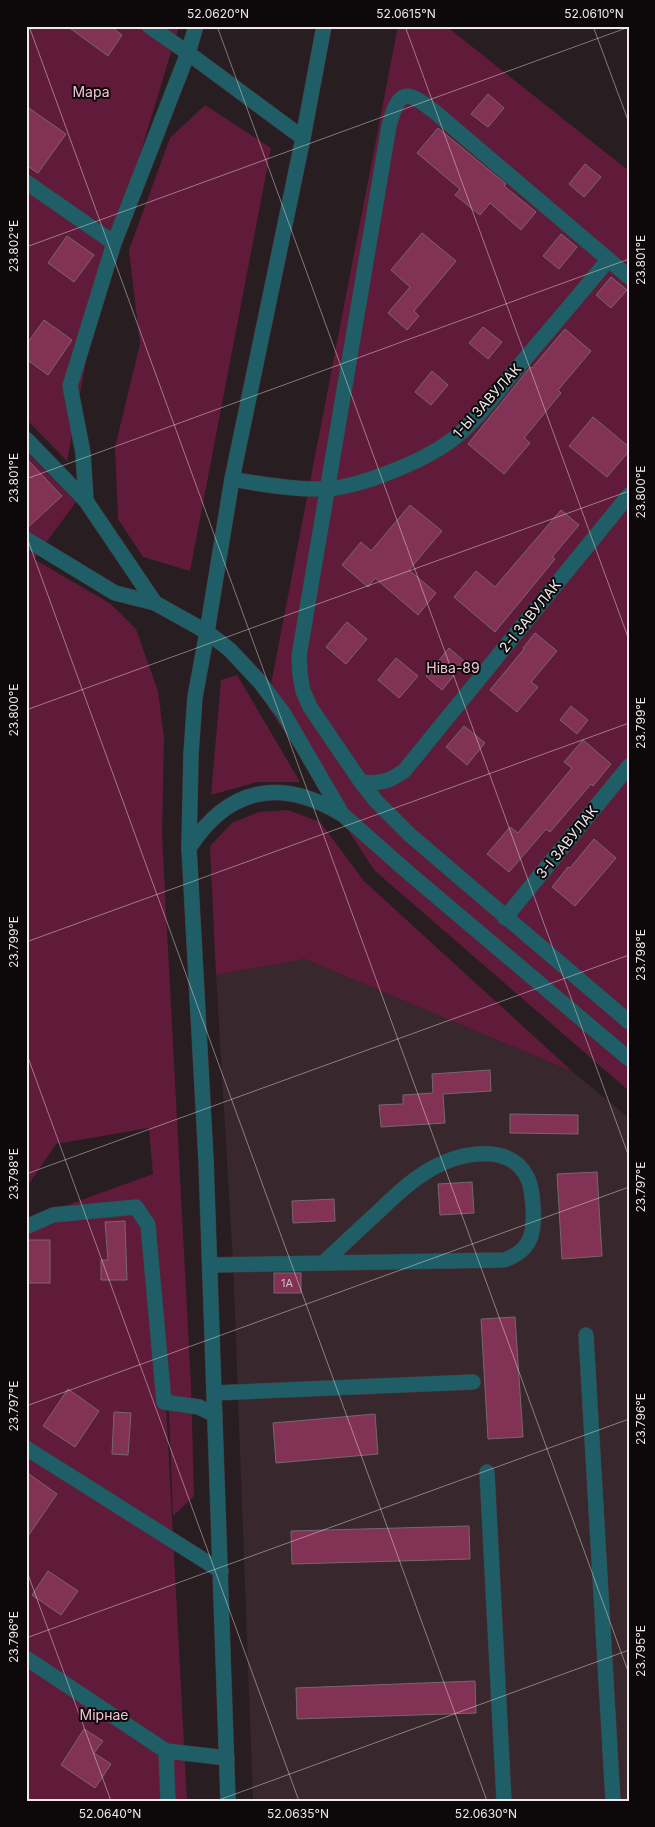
<svg xmlns="http://www.w3.org/2000/svg" width="655" height="1827" viewBox="0 0 655 1827" font-family="Inter,sans-serif">
  <rect width="100%" height="100%" fill="#281d21"/>
  <path fill="#38272d" d="M305,959L573,1072L629,1118V1801H253L233,1263L216,975Z"/>
  <g fill="#601b3b">
    <path d="M26,26H179L101,283L67,461L26,419Z"/>
    <path d="M398,26H446L629,171V1091L374,870L267,705Z"/>
    <path d="M205,105L271,148L190,571L143,557L118,519L115,447L140,344L129,250L170,138Z"/>
    <path d="M26,451L76,502L34,559L111,604L136,629L158,691L164,738L162,835L191,1385L194,1496L173,1516L168,1384L157,1233L187,1801H26V1220L153,1174L149,1128L56,1144L26,1188Z"/>
    <path d="M237,675L300,782H257L211,795L221,680Z"/>
    <path d="M288,810L320,822L364,881L573,1072L305,959L216,975L210,846L232,823L259,812Z"/>
  </g>
  <g fill="#823255" stroke="#75686c">
    <path d="M67,26H110L122,35L108,56Z"/>
    <path d="M488,94L504,108L488,127L471,114Z"/>
    <path d="M26,106L66,134L38,173L26,165Z"/>
    <path d="M438,128L506,184L504,186L536,212L521,230L490,203L480,215L455,195L460,189L417,153Z"/>
    <path d="M585,164L601,177L584,197L569,184Z"/>
    <path d="M422,233L456,261L414,311L419,316L407,330L388,313L410,287L391,270Z"/>
    <path d="M561,234L577,247L559,269L543,256Z"/>
    <path d="M67,236L94,255L74,282L48,263Z"/>
    <path d="M611,277L627,290L611,308L596,295Z"/>
    <path d="M44,320L72,340L48,375L26,359V345Z"/>
    <path d="M483,327L502,342L488,359L469,343Z"/>
    <path d="M565,329L591,351L558,390L561,393L524,438L530,443L504,474L468,444L530,367L532,368Z"/>
    <path d="M432,371L448,385L431,405L415,392Z"/>
    <path d="M593,417L629,447V451L607,477L569,446Z"/>
    <path d="M26,458L62,496L26,529Z"/>
    <path d="M410,505L442,531L409,570L436,593L418,615L375,578L368,587L342,565L361,542L371,551Z"/>
    <path d="M561,510L579,525L552,557L555,559L495,632L454,597L476,571L495,587Z"/>
    <path d="M347,622L367,639L346,664L326,647Z"/>
    <path d="M535,633L557,651L531,682L538,687L517,712L490,690L524,649L523,648Z"/>
    <path d="M449,648L465,662L442,690L426,676Z"/>
    <path d="M396,658L418,676L399,698L378,680Z"/>
    <path d="M571,706L588,720L577,734L560,720Z"/>
    <path d="M464,726L485,743L467,765L446,747Z"/>
    <path d="M583,740L611,764L593,786L591,784L550,832L546,829L509,872L487,854L510,827L518,833L572,768L564,762Z"/>
    <path d="M594,839L616,858L575,906L552,887L568,867L570,868Z"/>
    <path d="M490,1070L491,1091L443,1094L445,1123L381,1127L379,1105L403,1104V1095L433,1093L432,1074Z"/>
    <path d="M510,1114L578,1115V1134L510,1133Z"/>
    <path d="M597,1172L602,1256L562,1259L557,1174Z"/>
    <path d="M472,1182L474,1213L440,1215L438,1184Z"/>
    <path d="M334,1199L335,1221L293,1223L292,1201Z"/>
    <path d="M125,1221L127,1280H101V1260H108L105,1222Z"/>
    <rect x="26" y="1240" width="24" height="43"/>
    <rect x="274" y="1273" width="27" height="20"/>
    <path d="M515,1317L523,1437L488,1439L481,1319Z"/>
    <path d="M68,1389L99,1411L75,1447L43,1426Z"/>
    <path d="M114,1412L131,1413L128,1455L112,1454Z"/>
    <path d="M375,1414L378,1454L276,1463L273,1423Z"/>
    <path d="M26,1472L57,1494L26,1539Z"/>
    <path d="M469,1526L470,1559L292,1564L291,1531Z"/>
    <path d="M48,1571L78,1591L61,1615L32,1595Z"/>
    <path d="M475,1681L476,1713L297,1719L296,1688Z"/>
    <path d="M84,1729L103,1741L94,1753L111,1764L95,1788L61,1765Z"/>
  </g>
  <g fill="none" stroke-linecap="round" stroke-linejoin="round">
    <defs>
      <g id="minor">
        <path d="M149,26L188,53L303,138"/>
        <path d="M26,182L114,243"/>
        <path d="M629,277L435,112C406,89 399,89 389,126L299,656L300,674L303,691L310,707L361,782L376,801L410,835L629,1022"/>
        <path d="M26,439L86,501L155,603L207,632L230,650L260,682L284,714L342,814L410,874L629,1059"/>
        <path d="M232,479C263,485 294,490 326,489C360,487 421,462 449,442C472,426 495,395 513,373C545,335 577,298 608,260"/>
        <path d="M86,501L83,453L70,386L114,243L188,53L196,26"/>
        <path d="M26,539L115,593L155,603"/>
        <path d="M361,782C380,784 388,782 404,771L629,495"/>
        <path d="M189,848C228,788 279,777 340,813"/>
        <path d="M505,918L629,766"/>
        <path d="M26,1227L53,1215L136,1207L148,1225L164,1402L199,1407L215,1415"/>
        <path d="M210,1265L504,1260C531,1251 535,1233 533,1206C532,1196 532,1186 527,1177C512,1146 469,1151 443,1163C417,1174 397,1194 377,1213C359,1229 342,1246 324,1262"/>
        <path d="M586,1335L613,1801"/>
        <path d="M214,1393L473,1382"/>
        <path d="M26,1448L221,1571"/>
        <path d="M487,1472L504,1801"/>
        <path d="M26,1658L166,1751L227,1758"/>
        <path d="M166,1751L168,1801"/>
        <path d="M228,1801L206,1160L189,848L191,754L195,697L207,632L232,479L303,138L324,26"/>
      </g>
    </defs>
    <use href="#minor" stroke="#44393d" stroke-width="16"/>
    <use href="#minor" stroke="#1f5e66" stroke-width="15"/>
  </g>
  <path fill="none" stroke="#f0e8eb" stroke-width="1" stroke-opacity="0.45" d="M29,26L629,1674M217,26L629,1157M405,26L629,640M593,26L629,123M26,247L629,27M26,479L629,259M26,535L487,1801M26,710L629,491M26,942L629,723M26,1052L299,1801M26,1174L629,955M26,1406L629,1187M26,1569L111,1801M26,1638L629,1419M216,1801L629,1650"/>
  <g text-anchor="middle" stroke-width="4" stroke-linejoin="round" paint-order="stroke">
    <g font-size="11" fill="#d4bac6">
      <text x="287" y="1287">1А</text>
    </g>
    <g font-size="14" fill="#f3c3d4" stroke="#0d090a">
      <text x="91" y="97">Мара</text>
      <text x="453" y="673">Ніва-89</text>
      <text x="104" y="1720">Мірнае</text>
    </g>
    <g font-size="14" fill="#f0e8eb" stroke="#0d090a">
      <text transform="translate(487 401) rotate(-48)" y="5">1-Ы ЗАВУЛАК</text>
      <text transform="translate(530 616) rotate(-51)" y="5">2-І ЗАВУЛАК</text>
      <text transform="translate(567 842) rotate(-51)" y="5">3-І ЗАВУЛАК</text>
    </g>
  </g>
  <rect width="655" height="1827" fill="none" stroke="#0d090a" stroke-width="55"/>
  <rect x="28" y="28" width="600" height="1772" fill="none" stroke="#f0e8eb" stroke-width="2"/>
  <g font-size="12" text-anchor="middle" fill="#f0e8eb">
    <text x="218" y="18">52.0620°N</text>
    <text x="406" y="18">52.0615°N</text>
    <text x="594" y="18">52.0610°N</text>
    <text transform="translate(14 246) rotate(-90)" y="4">23.802°E</text>
    <text transform="translate(641 260) rotate(-90)" y="4">23.801°E</text>
    <text transform="translate(14 478) rotate(-90)" y="4">23.801°E</text>
    <text transform="translate(641 492) rotate(-90)" y="4">23.800°E</text>
    <text transform="translate(14 710) rotate(-90)" y="4">23.800°E</text>
    <text transform="translate(641 723) rotate(-90)" y="4">23.799°E</text>
    <text transform="translate(14 942) rotate(-90)" y="4">23.799°E</text>
    <text transform="translate(641 955) rotate(-90)" y="4">23.798°E</text>
    <text transform="translate(14 1174) rotate(-90)" y="4">23.798°E</text>
    <text transform="translate(641 1187) rotate(-90)" y="4">23.797°E</text>
    <text transform="translate(14 1406) rotate(-90)" y="4">23.797°E</text>
    <text transform="translate(641 1419) rotate(-90)" y="4">23.796°E</text>
    <text transform="translate(14 1637) rotate(-90)" y="4">23.796°E</text>
    <text transform="translate(641 1651) rotate(-90)" y="4">23.795°E</text>
    <text x="110" y="1818">52.0640°N</text>
    <text x="298" y="1818">52.0635°N</text>
    <text x="486" y="1818">52.0630°N</text>
  </g>
</svg>
